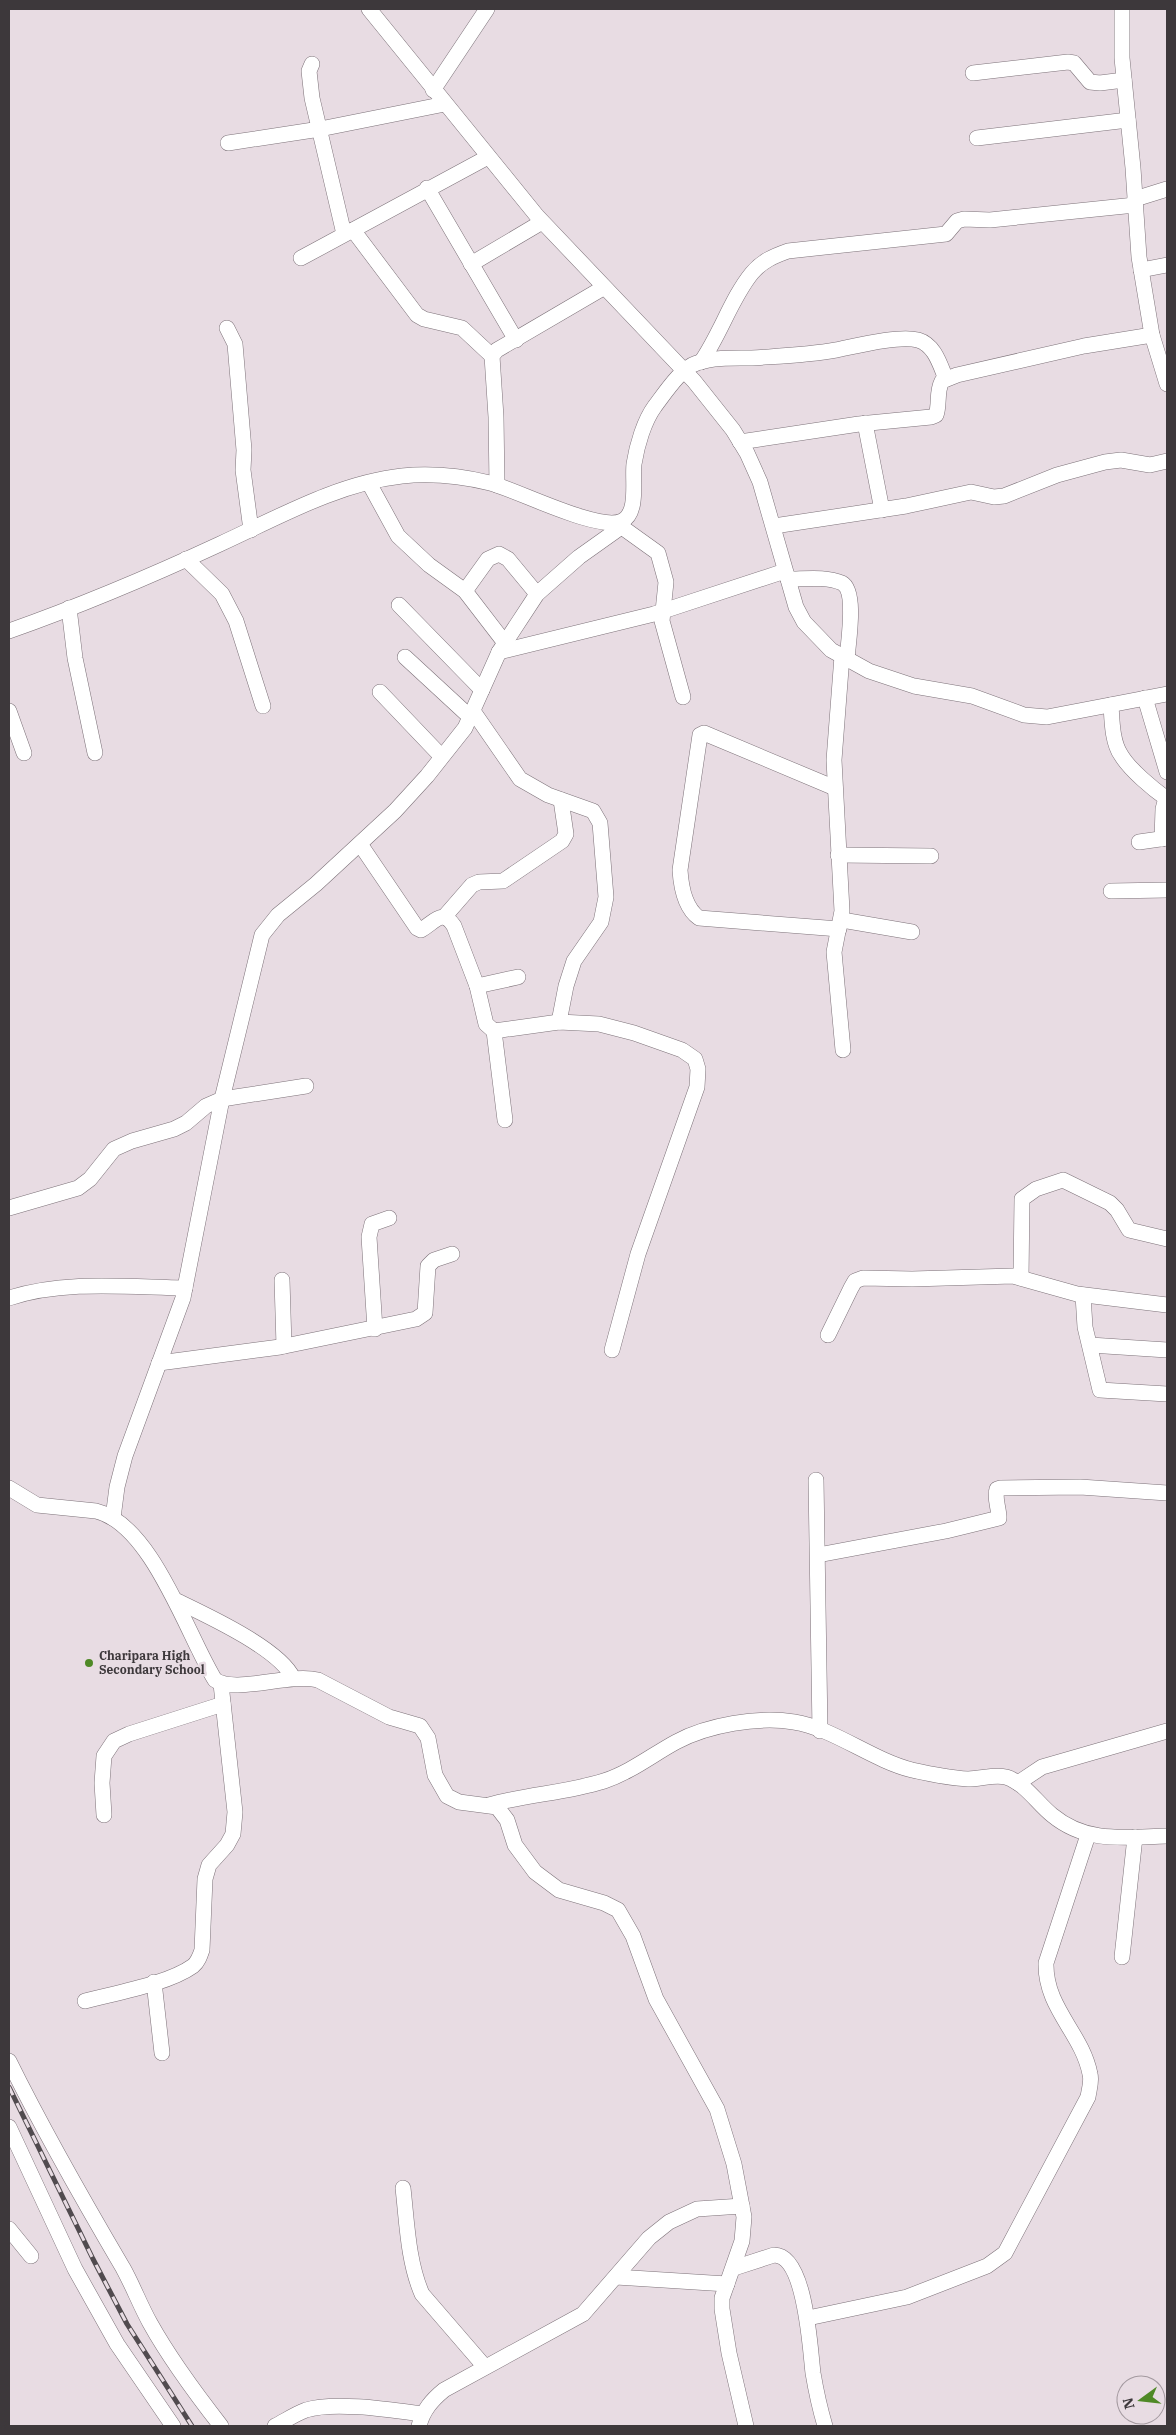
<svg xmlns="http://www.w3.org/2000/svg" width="1176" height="2435" viewBox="0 0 1176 2435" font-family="'IBM Plex Serif',serif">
  <rect width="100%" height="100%" fill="#e8dce3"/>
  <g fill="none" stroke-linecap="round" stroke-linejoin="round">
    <defs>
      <g id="minor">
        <path d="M369,9L537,216L694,381L733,430L747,453L760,482L796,607L804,622L831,650L869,671L914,686L972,696L1024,715L1047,717L1167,694"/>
        <path d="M1122,9V58L1133,168L1139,257L1152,335L1167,384"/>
        <path d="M312,64L309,71L312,98L344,234"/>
        <path d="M973,73L1068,62L1074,63L1090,82L1100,83L1124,80"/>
        <path d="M433,90L487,9"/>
        <path d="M977,138L1128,120"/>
        <path d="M228,143L320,129L445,104"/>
        <path d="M427,188L516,340"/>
        <path d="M1135,199L1167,189"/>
        <path d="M353,230L417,315L424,319L462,328L492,356"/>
        <path d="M301,258L488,157"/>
        <path d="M471,264L542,222"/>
        <path d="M1141,270L1167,265"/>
        <path d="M227,328L235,344L244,450L243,470L251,530"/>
        <path d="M701,362C720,335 732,297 752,273C762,261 774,256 788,251L946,234L957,221L964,219L990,220L1135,205"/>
        <path d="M865,423L882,510"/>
        <path d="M740,442L859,424L931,417L936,415C940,405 936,392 942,381L957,375L1084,346L1152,335"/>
        <path d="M369,483L398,536L429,565L465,591L505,643"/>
        <path d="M497,485L496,417L492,356L497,350L603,288"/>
        <path d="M619,525L658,553L666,582L662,621L683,697"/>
        <path d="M774,526L906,506L971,492L994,497L1004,496L1057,475L1105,462L1121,460L1150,465L1167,461"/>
        <path d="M186,559L222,594L236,621L263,706"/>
        <path d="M788,579C805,579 826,576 842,583C857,591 848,644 847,659"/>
        <path d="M465,591L488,559L499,554L508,559L537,594"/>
        <path d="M399,605L482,690"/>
        <path d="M69,608L75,658L95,753"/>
        <path d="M9,631C80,606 151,576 220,544C277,518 338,483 402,476C431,473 461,476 490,483C517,490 599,532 622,521C639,513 632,479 634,464C637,445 644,421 655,406C665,393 681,368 697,363C714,357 735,358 752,358C780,356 808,355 836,350C856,346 899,335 918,340C935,345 940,365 946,379"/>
        <path d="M499,652L654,614L785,571"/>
        <path d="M842,656L834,760L842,911L834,952L843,1050"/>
        <path d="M405,657L470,717"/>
        <path d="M380,692L441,756"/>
        <path d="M1145,698L1167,772"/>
        <path d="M1111,705C1112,720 1112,742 1121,755C1130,770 1153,789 1167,799"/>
        <path d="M9,711L24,753"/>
        <path d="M473,711L520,779L548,795L593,811L600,823L606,897L601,922L574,961L566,986L559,1022"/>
        <path d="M835,788L704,733L700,735L680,870C681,886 685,908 699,918L839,929"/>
        <path d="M1162,839L1163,809L1166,798"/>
        <path d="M1139,842L1167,838"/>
        <path d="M360,844L417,928L421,930C435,922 442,908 454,926L477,986L486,1024L494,1031L559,1022L599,1024L634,1033L682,1050L695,1059L698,1069L697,1087L638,1254L612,1350"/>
        <path d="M838,855L931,856"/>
        <path d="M1111,891L1167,890"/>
        <path d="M445,916L472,885L479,882L503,881L562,841L566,834L561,800"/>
        <path d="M842,920L912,932"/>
        <path d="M477,986L518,977"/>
        <path d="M494,1031L505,1120"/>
        <path d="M9,1208L78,1188L90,1179L114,1149L132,1141L174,1129L186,1123L206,1106L222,1099L306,1086"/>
        <path d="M1021,1278L1022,1199L1036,1189L1063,1180L1110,1203L1117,1210L1129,1230L1167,1239"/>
        <path d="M282,1280L284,1346"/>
        <path d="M1083,1295L1085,1327L1100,1390L1167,1394"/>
        <path d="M9,1298C64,1280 127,1287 185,1288"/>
        <path d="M375,1329L369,1237L372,1224L389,1218"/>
        <path d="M828,1335L851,1288L855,1281L863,1278L912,1279L1013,1276L1077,1294L1167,1305"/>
        <path d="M1090,1345L1167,1350"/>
        <path d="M159,1363L280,1347L416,1319L425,1313L428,1266L434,1260L452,1254"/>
        <path d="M816,1480L820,1731"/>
        <path d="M9,1488L37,1505L96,1511C152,1524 188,1637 215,1680C235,1694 289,1673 318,1680L389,1717L420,1726L428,1738L435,1775L447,1796L459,1802L497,1807L507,1820L515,1845L535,1872L559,1890L604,1903L618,1910L633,1936L656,1999L717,2109L734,2164L744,2217L742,2241L722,2298V2309L729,2353L746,2426"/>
        <path d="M113,1518L117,1487L125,1456L183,1298L222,1099L262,935L278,915L316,884L395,811L427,776L465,728L499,652L537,594L579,557L617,530L621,522"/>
        <path d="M818,1555L946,1531L995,1519L999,1518C999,1508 994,1498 997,1489L1000,1488L1080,1487L1167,1493"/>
        <path d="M177,1601C206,1615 280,1649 293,1678"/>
        <path d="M1018,1783L1042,1767L1167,1731"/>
        <path d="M489,1805C527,1794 566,1793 604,1781C631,1772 652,1755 676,1742C707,1725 759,1716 794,1722C833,1728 872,1760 912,1770C930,1774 950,1778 968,1779C981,1779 994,1774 1006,1777C1025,1783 1037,1803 1052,1815C1087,1844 1125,1837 1167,1836"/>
        <path d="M104,1815L102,1783L104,1756L114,1741L129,1734L223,1704"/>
        <path d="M1122,1957L1135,1837"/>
        <path d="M154,1982L162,2053"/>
        <path d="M85,2001C115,1993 168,1984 193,1966C198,1962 200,1956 202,1950L205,1879L209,1865L227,1845L233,1834L235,1812L221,1684"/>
        <path d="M9,2061C44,2132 83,2200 123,2268C133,2286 140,2305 150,2323C170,2359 196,2394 221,2426"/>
        <path d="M9,2127L75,2269L117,2344L173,2426"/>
        <path d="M403,2188C407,2223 408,2262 422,2294L485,2367"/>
        <path d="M9,2229L31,2256"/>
        <path d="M734,2268L774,2255C806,2255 810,2349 813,2373C816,2391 820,2409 825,2426"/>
        <path d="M616,2277L727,2284"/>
        <path d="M808,2318L907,2297L987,2266L1005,2253L1088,2097C1089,2090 1092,2081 1090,2074C1082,2033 1045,2008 1046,1963L1088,1835"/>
        <path d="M275,2426C285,2421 295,2414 306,2410C334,2401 392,2410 422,2414"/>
        <path d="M419,2426C423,2410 432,2400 444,2390L583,2314L649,2238L669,2222L697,2209L742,2206"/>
      </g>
    </defs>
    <use href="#minor" stroke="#7d7279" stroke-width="16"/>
    <use href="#minor" stroke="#fff" stroke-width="15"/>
    <defs>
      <path id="rail" d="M9,2087L93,2259L127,2324L192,2426"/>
    </defs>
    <use href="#rail" stroke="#514b4f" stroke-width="5"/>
    <use href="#rail" stroke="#e8dce3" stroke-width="3" stroke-dasharray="9" stroke-linecap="butt"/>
  </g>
  <circle fill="#4f8926" stroke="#e8dce3" stroke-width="2" cx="89" cy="1663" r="5"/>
  <g text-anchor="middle" stroke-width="5" stroke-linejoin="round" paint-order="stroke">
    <g font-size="12" font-weight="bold" fill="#3d383b" stroke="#e8dce3" text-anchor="start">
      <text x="99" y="1660">Charipara High<tspan x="99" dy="14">Secondary School</tspan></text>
    </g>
  </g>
  <rect width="1176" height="2435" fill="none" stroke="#3d383b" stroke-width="20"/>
  <g transform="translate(1141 2400) rotate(255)"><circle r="24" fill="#e8dce3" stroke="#a49aa0"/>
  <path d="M0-4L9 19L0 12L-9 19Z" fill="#4f8926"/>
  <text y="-8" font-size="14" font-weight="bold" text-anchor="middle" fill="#3d383b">N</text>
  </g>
</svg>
